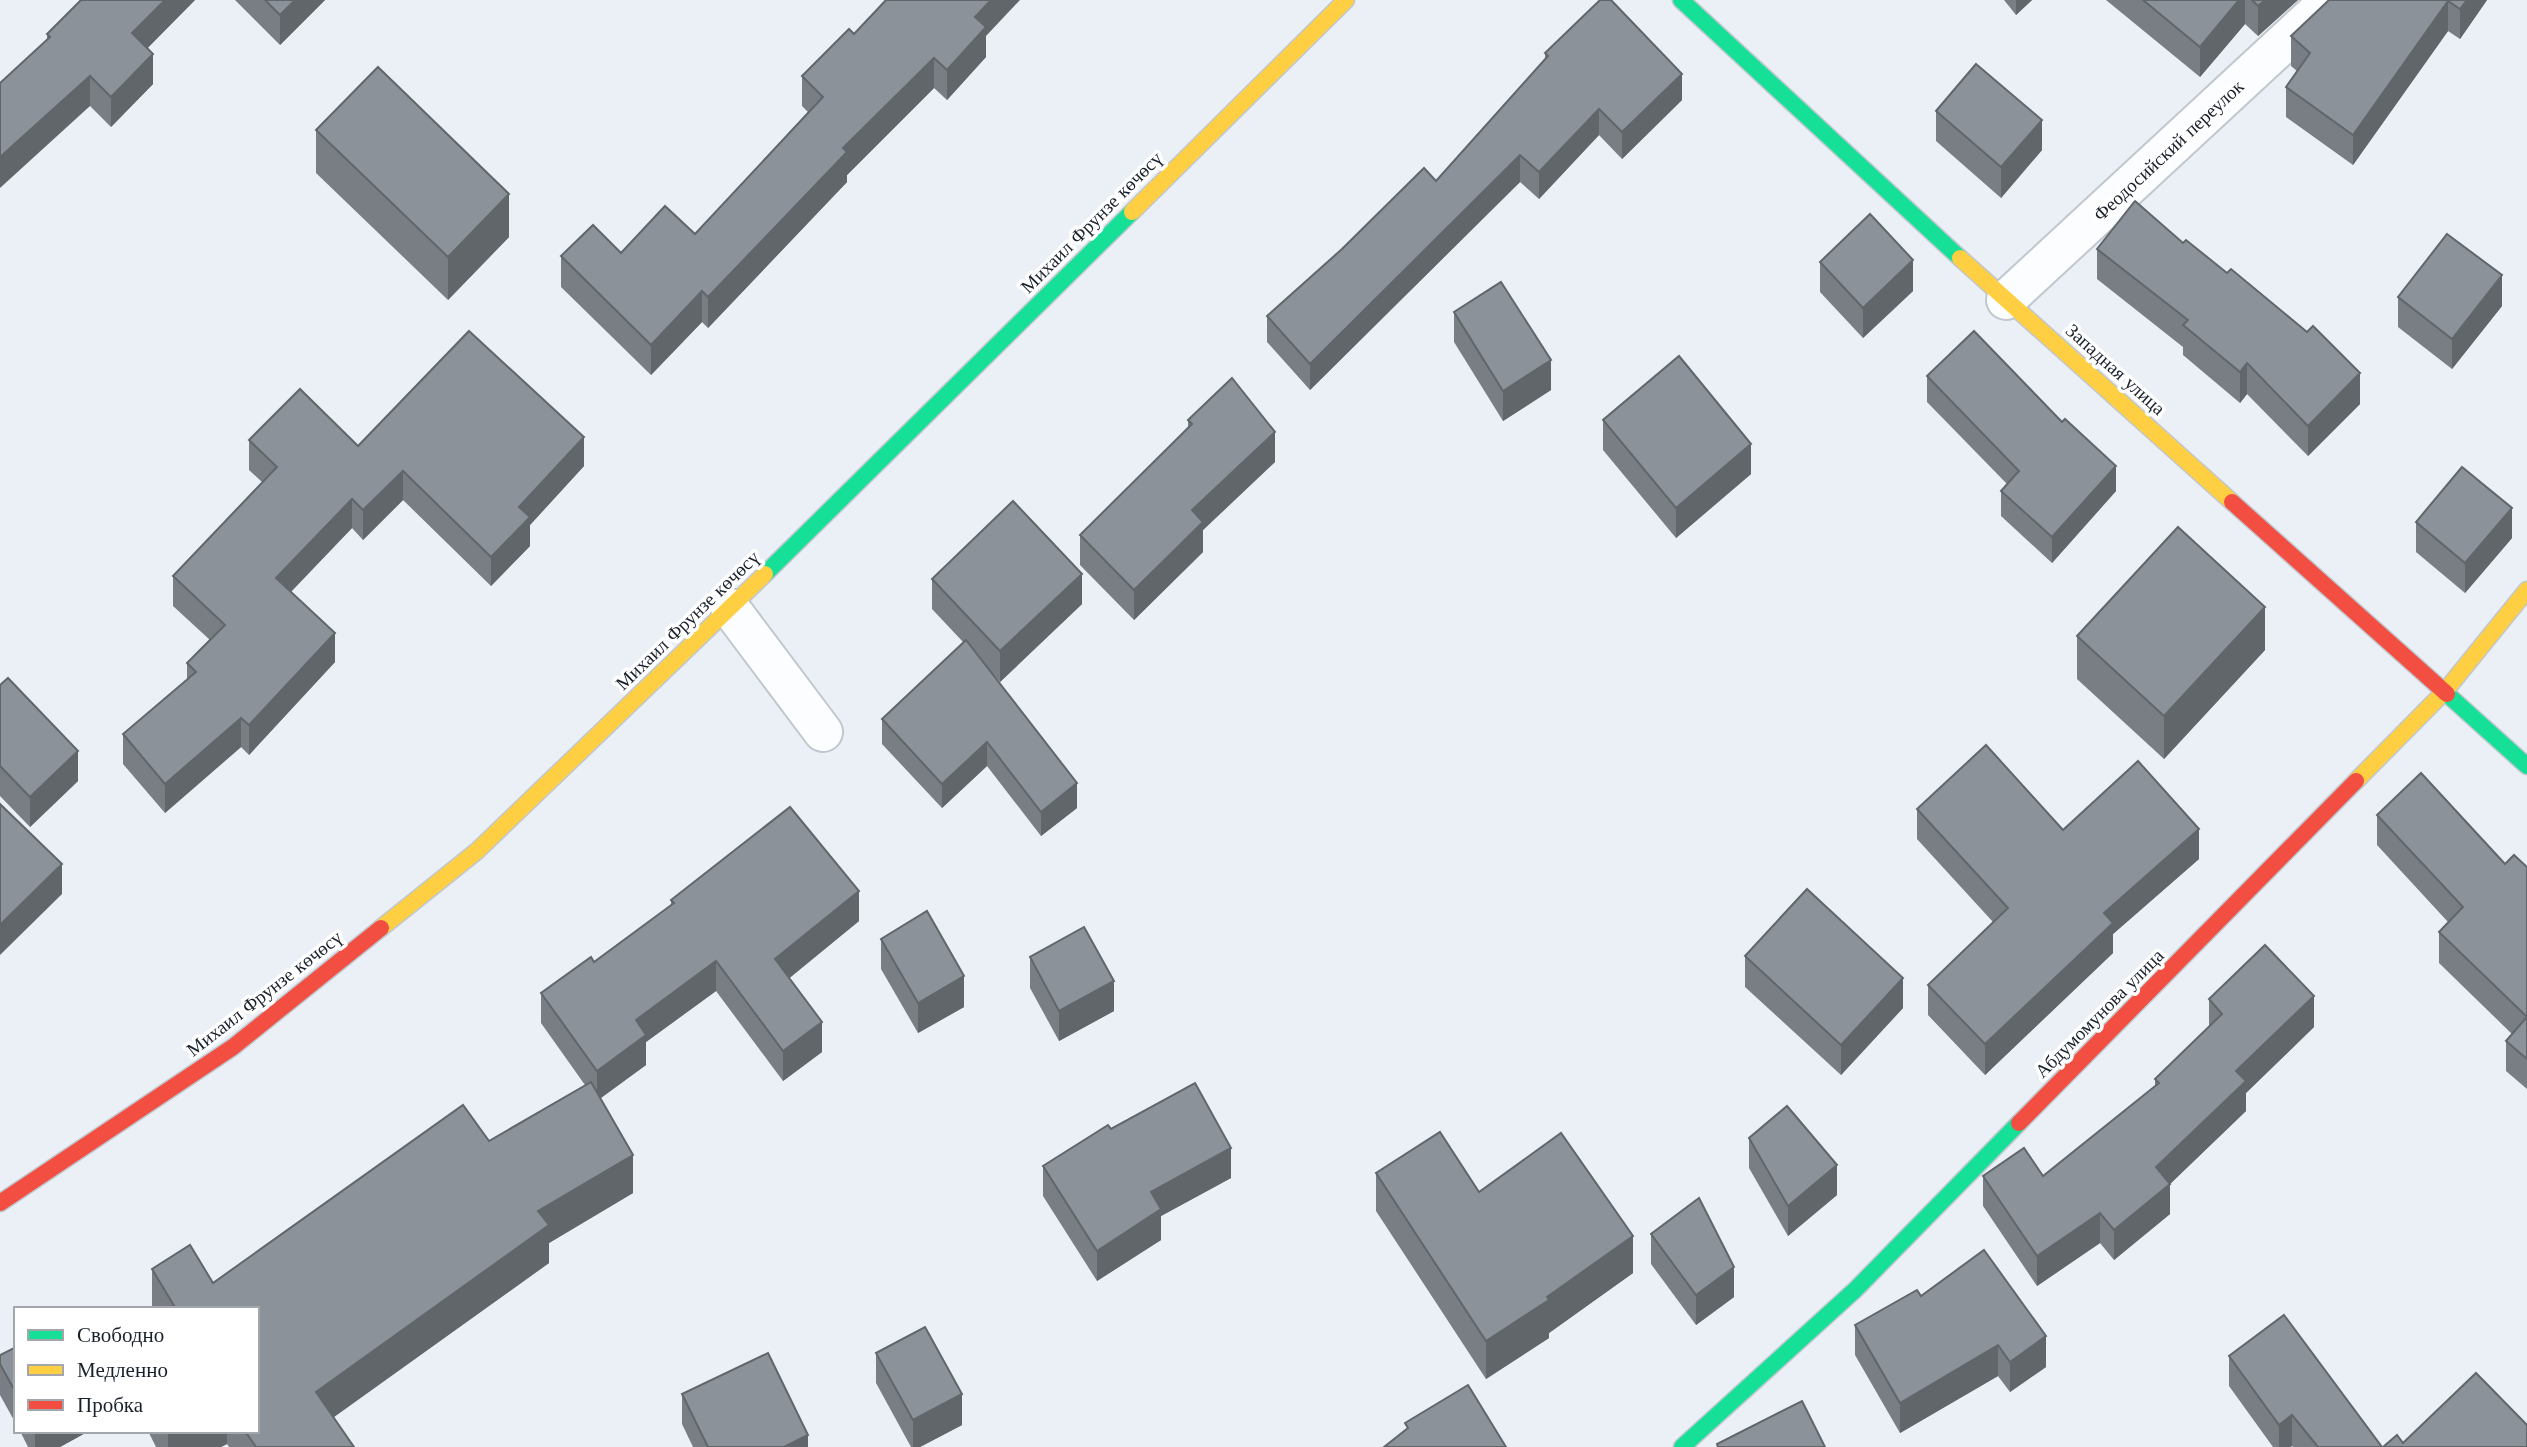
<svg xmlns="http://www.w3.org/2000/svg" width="2527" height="1447" viewBox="0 0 2527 1447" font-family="'Libre Baskerville',serif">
  <rect width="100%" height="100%" fill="#eaf0f6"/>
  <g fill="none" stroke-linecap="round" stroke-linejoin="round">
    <defs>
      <g id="street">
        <path d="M2006,300L2330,0"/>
        <path d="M730,608L823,732"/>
      </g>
      <g id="fast">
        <path d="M1681,0L1960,258"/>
        <path d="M765,574L1132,212"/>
        <path d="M2447,694L2527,766"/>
        <path d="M1682,1447L1855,1290L2019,1123"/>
      </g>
      <g id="slow">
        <path d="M1132,212L1346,0"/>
        <path d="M1960,258L2232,502"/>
        <path d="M2356,781L2446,690L2527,590"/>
        <path d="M381,928L477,851L765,574"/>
      </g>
      <g id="jam">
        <path d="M2232,502L2447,694"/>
        <path d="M2019,1123L2356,781"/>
        <path d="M0,1203L233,1047L381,928"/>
      </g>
    </defs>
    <use href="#street" stroke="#c0c7ce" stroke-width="42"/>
    <use href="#fast" stroke="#c0c7ce" stroke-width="19"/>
    <use href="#slow" stroke="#c0c7ce" stroke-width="19"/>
    <use href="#jam" stroke="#c0c7ce" stroke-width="19"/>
    <use href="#street" stroke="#fcfdfe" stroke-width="38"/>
    <use href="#fast" stroke="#16e098" stroke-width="16"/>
    <use href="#slow" stroke="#ffcf43" stroke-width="16"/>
    <use href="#jam" stroke="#f24e42" stroke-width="16"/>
  </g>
  <g fill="#787e84">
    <path d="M79,0H195L147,48L153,84L111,127L90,106L47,40V34L80,1Z"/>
    <path d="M235,0H325L280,45Z"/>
    <path d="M2004,0H2032L2016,15Z"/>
    <path d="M2106,0H2298L2258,36L2245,24L2200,77Z"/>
    <path d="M2329,0H2487L2460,39L2448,31L2353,165L2286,117V87L2297,71L2291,66V36Z"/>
    <path d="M854,34L986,36V57L947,100L934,88L847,175V182L708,328L702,322L651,375L561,287V256L621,253L695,234L808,112L802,106V76Z"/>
    <path d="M1545,53L1682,100L1622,159L1599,135L1539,199L1520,182L1310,390L1267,342V316L1436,181L1545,59Z"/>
    <path d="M1936,111L2042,150L2001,198L1936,141Z"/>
    <path d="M316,130L509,237L448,300L316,173Z"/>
    <path d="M2183,243L2360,404L2308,456L2247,394L2240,403L2183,355V347L2097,279V249Z"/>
    <path d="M1820,262L1913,291L1863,338L1820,292Z"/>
    <path d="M2398,297L2502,306L2452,369L2398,327Z"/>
    <path d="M1454,312L1551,390L1503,421L1454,342Z"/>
    <path d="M1927,376L2116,491L2052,563L2001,516V491L2007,484L1927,402Z"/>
    <path d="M1188,420L1275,462L1203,530V552L1134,620L1080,565V535L1188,429Z"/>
    <path d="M1603,420L1751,474L1676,538L1603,450Z"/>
    <path d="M249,440L358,446L584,466L530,525V546L491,586L403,500L363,540L352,528L291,592L335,662L249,755L241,747L165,813L123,764V734L187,680V663L210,640L173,606V576L262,482L249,470Z"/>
    <path d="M2416,522L2512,538L2465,593L2416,552Z"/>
    <path d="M932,579L1082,604L1000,682L993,674L1077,808L1041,836L987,766L942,808L882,744V719L964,643L932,609Z"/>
    <path d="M2077,636L2265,650L2164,759L2077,679Z"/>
    <path d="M0,685L78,781L30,827L0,796Z"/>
    <path d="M1917,809L2063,830L2199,859L2113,934V953L1985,1075L1928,1015V985L1993,922L1917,839Z"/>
    <path d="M2377,815L2505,864L2527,867V1089L2506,1071V1041L2512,1034L2439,963V932L2448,922L2377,845Z"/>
    <path d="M671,900L859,921L789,978L822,1052L783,1081L716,991L646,1042V1065L600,1098L633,1193L549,1243V1263L333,1417L354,1447H229L227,1444L221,1447H156L148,1431H257V1309H153L152,1307V1269L213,1283L489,1141L585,1085L541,1023V993L594,962L671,906Z"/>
    <path d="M881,939L964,1007L918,1033L881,969Z"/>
    <path d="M1745,956L1903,1008L1841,1075L1745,987Z"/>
    <path d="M1030,957L1114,1011L1059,1041L1030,988Z"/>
    <path d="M2209,999L2314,1027L2246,1093V1111L2170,1184V1214L2114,1260L2100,1243L2037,1286L1983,1206V1176H2043L2155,1087V1079L2209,1027Z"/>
    <path d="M1111,1129L1231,1178L1161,1216V1240L1097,1281L1043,1196V1166Z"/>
    <path d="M1749,1138L1837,1195L1788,1236L1749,1168Z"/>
    <path d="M1376,1173L1479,1192L1633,1273L1549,1333V1338L1486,1379L1376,1211Z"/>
    <path d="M1651,1234L1734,1297L1696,1325L1651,1264Z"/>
    <path d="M1921,1296L2046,1367L2010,1392L1998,1376L1900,1433L1855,1355V1325Z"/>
    <path d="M16,1347V1424L0,1395V1355Z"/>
    <path d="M876,1353L962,1425L920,1447H911L876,1383Z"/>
    <path d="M2229,1356L2382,1447H2293L2292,1446L2290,1447H2273L2229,1386Z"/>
    <path d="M682,1394L808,1447H693L682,1424Z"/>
    <path d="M20,1431H89L60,1447H28Z"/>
  </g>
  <g fill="#61666b">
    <path d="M165,0H195L132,64V33Z"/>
    <path d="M295,0H325L280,45V15Z"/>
    <path d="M991,0H1020L986,36V57L947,100V70L975,17Z"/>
    <path d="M2016,0H2032L2016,15Z"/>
    <path d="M2239,0H2245V24L2200,77V47Z"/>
    <path d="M2265,0H2298L2258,36V6Z"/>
    <path d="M2467,0H2487L2460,39V9Z"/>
    <path d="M2448,1V31L2353,165V135Z"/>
    <path d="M153,54V84L111,127V97Z"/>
    <path d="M934,58V88L847,175V182L708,328V297L843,148Z"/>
    <path d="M1682,74V100L1622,159V132Z"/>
    <path d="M90,76V106L0,188V157Z"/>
    <path d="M1599,109V135L1539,199V172Z"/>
    <path d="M2042,120V150L2001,198V167Z"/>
    <path d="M1520,155V182L1310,390V364Z"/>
    <path d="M509,194V237L448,300V257Z"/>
    <path d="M1913,260V291L1863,338V308Z"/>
    <path d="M2502,275V306L2452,369V339Z"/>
    <path d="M702,291V322L651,375V345Z"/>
    <path d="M1551,360V390L1503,421V391Z"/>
    <path d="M2247,363V394L2240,403V372Z"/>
    <path d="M2360,373V404L2308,456V426Z"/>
    <path d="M1275,432V462L1203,530V552L1134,620V590L1192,510Z"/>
    <path d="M584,437V466L530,525V546L491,586V557L519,507Z"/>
    <path d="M1751,444V474L1676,538V508Z"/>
    <path d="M2116,466V491L2052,563V537Z"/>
    <path d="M403,471V500L363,540V510Z"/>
    <path d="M352,499V528L276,607V578Z"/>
    <path d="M2512,508V538L2465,593V563Z"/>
    <path d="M1082,574V604L1000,682V651Z"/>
    <path d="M2265,607V650L2164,759V716Z"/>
    <path d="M335,633V662L249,755V725Z"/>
    <path d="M241,718V747L165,813V784Z"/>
    <path d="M987,742V766L942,808V784Z"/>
    <path d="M78,751V781L30,827V797Z"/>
    <path d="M1077,783V808L1041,836V812Z"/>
    <path d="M2199,829V859L2113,934V953L1985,1075V1044L2104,913Z"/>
    <path d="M62,864V894L0,955V925Z"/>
    <path d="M859,891V921L775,990V959Z"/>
    <path d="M716,961V991L646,1042V1065L597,1101V1071L636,1020Z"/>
    <path d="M964,976V1007L918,1033V1003Z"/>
    <path d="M1903,978V1008L1841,1075V1045Z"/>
    <path d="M1114,981V1011L1059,1041V1011Z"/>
    <path d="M2314,996V1027L2246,1093V1111L2170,1184V1214L2114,1260V1230L2156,1167L2236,1071Z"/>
    <path d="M822,1022V1052L783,1081V1051Z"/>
    <path d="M1231,1148V1178L1161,1216V1240L1097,1281V1251L1151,1192Z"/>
    <path d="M633,1155V1193L549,1243V1263L316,1430V1392L538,1211Z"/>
    <path d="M1837,1165V1195L1788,1236V1206Z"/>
    <path d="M2100,1213V1243L2037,1286V1256Z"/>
    <path d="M1633,1236V1273L1549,1333V1338L1486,1379V1341Z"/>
    <path d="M1734,1267V1297L1696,1325V1295Z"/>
    <path d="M2046,1336V1367L2010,1392V1362Z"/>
    <path d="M1998,1345V1376L1900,1433V1403Z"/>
    <path d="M962,1394V1425L920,1447H913V1420Z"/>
    <path d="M2292,1415V1446L2290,1447H2279V1425Z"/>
    <path d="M35,1431H89L60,1447H35Z"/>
    <path d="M173,1431H227V1444L221,1447H168V1434Z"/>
    <path d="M808,1435V1447H784Z"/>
  </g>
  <g fill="#8b9299" stroke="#61666b" stroke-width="2">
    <path d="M81,0H165L132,33L153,54L111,97L90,76L0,157V83L50,37L47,34Z"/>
    <path d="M265,0H295L280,15Z"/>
    <path d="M886,0H991L975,17L986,27L947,70L934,58L843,148L847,152L708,297L702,291L651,345L561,256L593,225L621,253L665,206L695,234L823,97L802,76L849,29L854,34Z"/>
    <path d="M1600,0H1611L1682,74L1622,132L1599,109L1539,172L1520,155L1310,364L1267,316L1342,249L1424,168L1436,181L1548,56L1545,53Z"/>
    <path d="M2143,0H2239L2200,47Z"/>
    <path d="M2252,0H2265L2258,6Z"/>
    <path d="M2329,0H2467L2460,9L2448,1L2353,135L2286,87L2310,53L2291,36Z"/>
    <path d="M1976,64L2042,120L2001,167L1936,111Z"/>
    <path d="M378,67L509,194L448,257L316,130Z"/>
    <path d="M2135,201L2183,243L2186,240L2227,273L2231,269L2307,332L2313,326L2360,373L2308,426L2247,363L2240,372L2183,325L2188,320L2097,249Z"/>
    <path d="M1870,214L1913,260L1863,308L1820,262Z"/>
    <path d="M2447,234L2502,275L2452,339L2398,297Z"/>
    <path d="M1501,282L1551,360L1503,391L1454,312Z"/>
    <path d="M469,331L584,437L519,507L530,517L491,557L403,471L363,510L352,499L276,578L335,633L249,725L241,718L165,784L123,734L196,672L187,663L225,625L173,576L277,467L249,440L300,389L358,446Z"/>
    <path d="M1974,331L2062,422L2065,419L2116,466L2052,537L2001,491L2019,471L1927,376Z"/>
    <path d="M1679,356L1751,444L1676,508L1603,420Z"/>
    <path d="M1232,378L1275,432L1192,510L1203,522L1134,590L1080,535L1192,424L1188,420Z"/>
    <path d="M2462,467L2512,508L2465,563L2416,522Z"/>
    <path d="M1013,501L1082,574L1000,651L932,579Z"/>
    <path d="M2178,527L2265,607L2164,716L2077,636Z"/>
    <path d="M966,640L1077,783L1041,812L987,742L942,784L882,719Z"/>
    <path d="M8,678L78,751L30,797L0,766V685Z"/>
    <path d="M1986,745L2063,830L2138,761L2199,829L2104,913L2113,923L1985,1044L1928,985L2008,908L1917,809Z"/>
    <path d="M2421,773L2505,864L2514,855L2527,867V1059L2506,1041L2527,1017L2439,932L2463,907L2377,815Z"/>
    <path d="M0,804L62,864L0,925Z"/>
    <path d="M790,807L859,891L775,959L822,1022L783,1051L716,961L636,1020L646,1035L597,1071L541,993L591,957L594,962L674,903L671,900Z"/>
    <path d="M1807,889L1903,978L1841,1045L1745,956Z"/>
    <path d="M927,911L964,976L918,1003L881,939Z"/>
    <path d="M1084,927L1114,981L1059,1011L1030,957Z"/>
    <path d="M2265,945L2314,996L2236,1071L2246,1081L2156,1167L2170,1184L2114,1230L2100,1213L2037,1256L1983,1176L2024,1148L2043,1176L2159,1083L2155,1079L2222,1014L2209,999Z"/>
    <path d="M591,1082L633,1155L538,1211L549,1225L316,1392L354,1447H256L245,1431H257V1309H176L152,1269L190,1245L213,1283L463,1105L489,1141Z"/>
    <path d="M1195,1083L1231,1148L1151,1192L1161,1209L1097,1251L1043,1166L1108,1125L1111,1129Z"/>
    <path d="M1787,1106L1837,1165L1788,1206L1749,1138Z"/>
    <path d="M1440,1132L1479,1192L1561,1133L1633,1236L1547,1297L1549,1300L1486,1341L1376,1173Z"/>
    <path d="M1699,1198L1734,1267L1696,1295L1651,1234Z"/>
    <path d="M1984,1250L2046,1336L2010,1362L1998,1345L1900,1403L1855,1325L1917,1290L1921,1296Z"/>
    <path d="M2284,1315L2382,1447H2318L2292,1415L2279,1425L2229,1356Z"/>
    <path d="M925,1327L962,1394L913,1420L876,1353Z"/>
    <path d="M16,1347V1393L0,1364V1355Z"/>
    <path d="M768,1353L808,1435L784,1447H708L682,1394Z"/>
    <path d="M2476,1373L2527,1425V1447H2383L2397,1435L2403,1443Z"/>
    <path d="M1468,1385L1506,1447H1384L1408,1428L1405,1423Z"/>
    <path d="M1802,1401L1825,1447H1718L1717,1444Z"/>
  </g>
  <g text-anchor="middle" stroke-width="7" stroke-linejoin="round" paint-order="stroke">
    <g font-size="19" fill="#18202a" stroke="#fff">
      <text transform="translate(2168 150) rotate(-43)" y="7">Феодосийский переулок</text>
      <text transform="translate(1091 222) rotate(-45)" y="7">Михаил Фрунзе көчөсү</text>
      <text transform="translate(2116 369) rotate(42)" y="7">Западная улица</text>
      <text transform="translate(687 620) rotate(-44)" y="7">Михаил Фрунзе көчөсү</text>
      <text transform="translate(264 993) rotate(-38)" y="7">Михаил Фрунзе көчөсү</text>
      <text transform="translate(2099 1013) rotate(-45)" y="7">Абдумомунова улица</text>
    </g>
  </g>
  <rect x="14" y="1307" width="245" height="126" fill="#ffffff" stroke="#a3a6aa" stroke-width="2"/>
  <rect x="28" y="1330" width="35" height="10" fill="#16e098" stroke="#a3a6aa" stroke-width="2"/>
  <text x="77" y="1342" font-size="21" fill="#18202a">Свободно</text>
  <rect x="28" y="1365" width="35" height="10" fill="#ffcf43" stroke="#a3a6aa" stroke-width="2"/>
  <text x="77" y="1377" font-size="21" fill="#18202a">Медленно</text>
  <rect x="28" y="1400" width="35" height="10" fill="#f24e42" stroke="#a3a6aa" stroke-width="2"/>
  <text x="77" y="1412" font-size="21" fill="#18202a">Пробка</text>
</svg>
